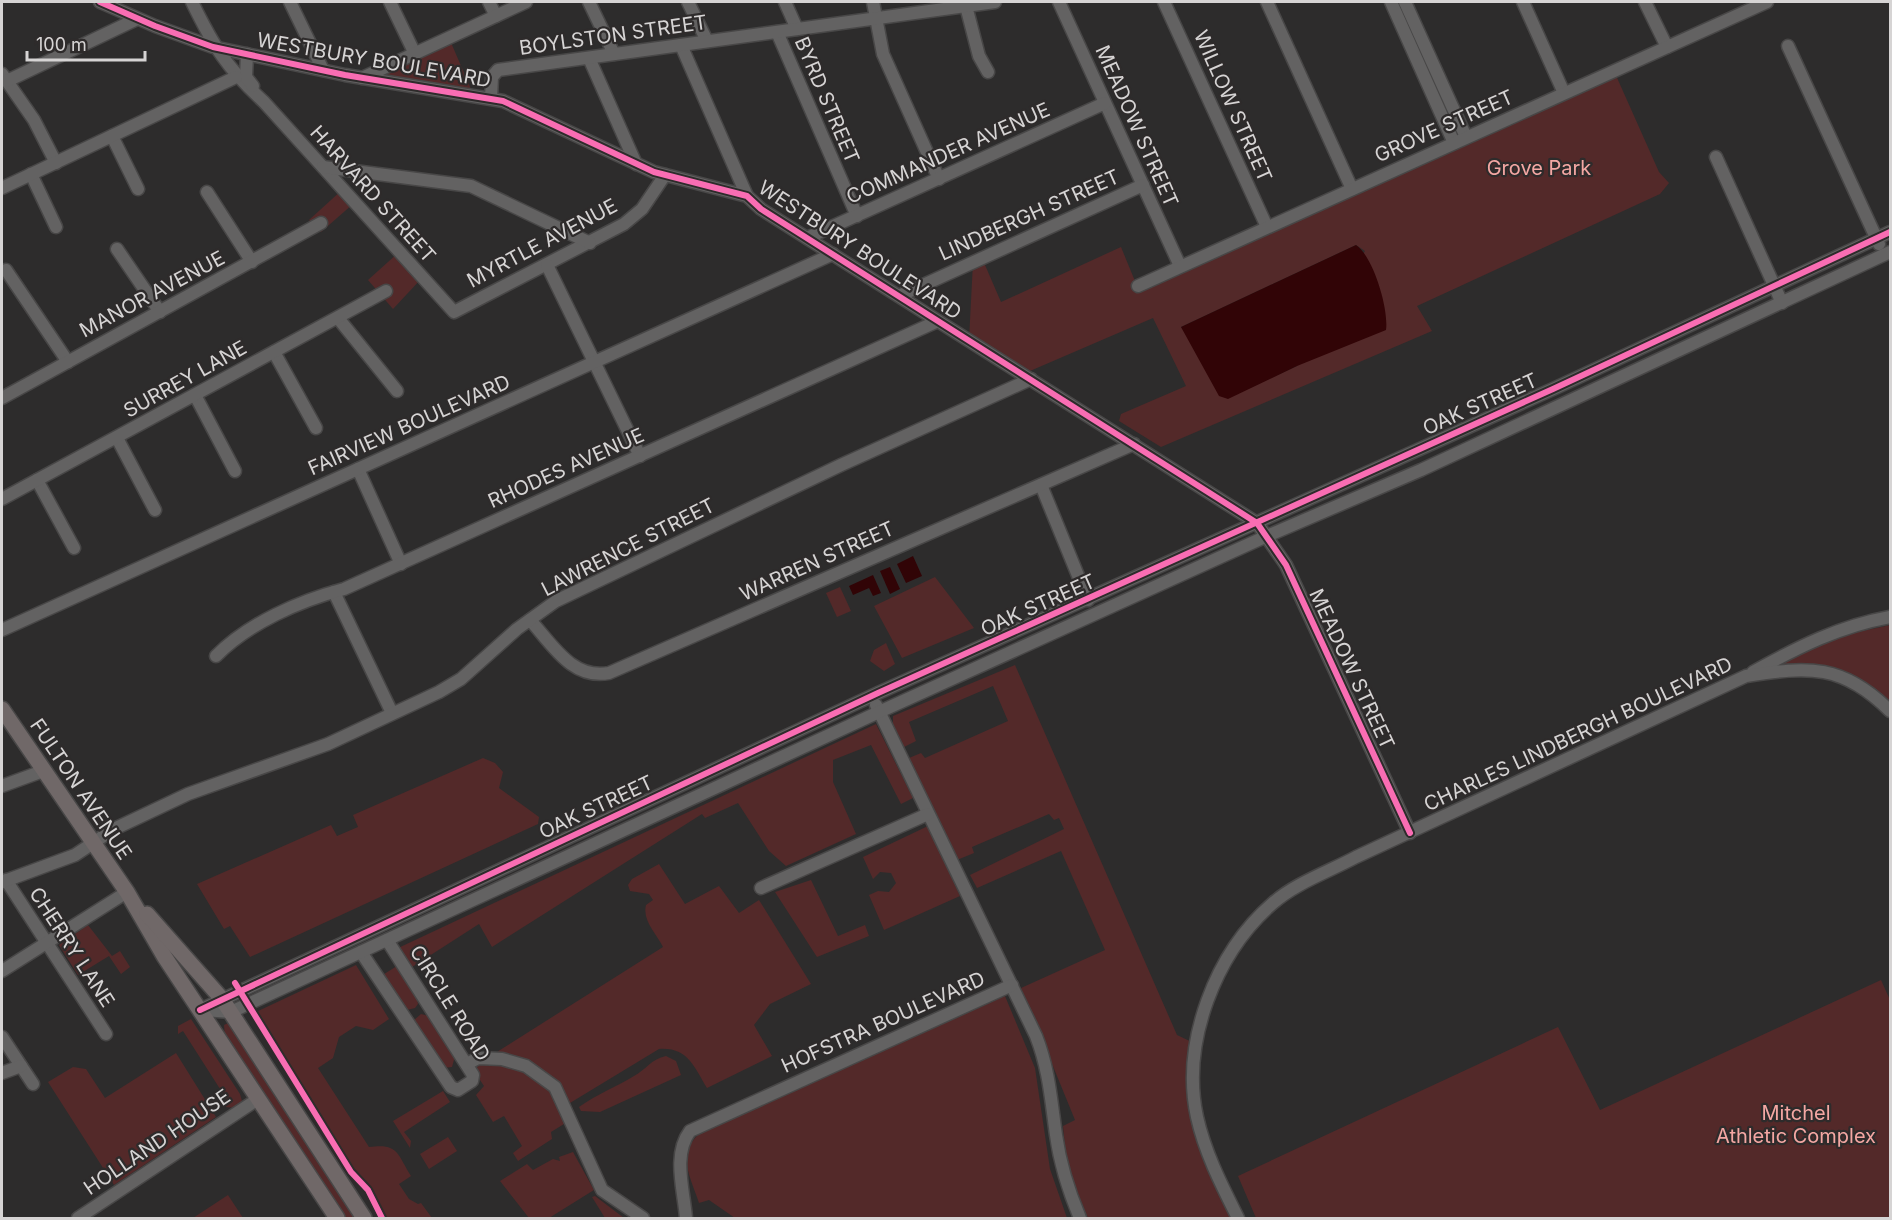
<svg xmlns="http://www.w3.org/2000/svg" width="1892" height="1220" viewBox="0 0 1892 1220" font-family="Inter,sans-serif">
  <rect width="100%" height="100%" fill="#2d2c2c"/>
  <g fill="#532929" fill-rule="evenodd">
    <path d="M449,38L474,96L362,78Z"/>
    <path d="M1614,71L1659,172L1669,183L1660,194L1417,306L1432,331L1161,447L1119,421L1121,414L1186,386L1153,318L1023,374L969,340L973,262L982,258L1001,302L1121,247L1137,286ZM1356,245L1365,251L1297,366L1228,398L1181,327Z"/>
    <path d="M342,190L353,204L321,232L309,220Z"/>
    <path d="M398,253L421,279L393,309L368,280Z"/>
    <path d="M935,577L974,628L902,658L874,606Z"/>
    <path d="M840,587L851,611L837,617L826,593Z"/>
    <path d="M1890,625V705C1851,666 1822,661 1768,666L1844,635Z"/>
    <path d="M886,643L895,664L884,671L870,661L874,650Z"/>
    <path d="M1015,665L1177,1035L1196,1044L1197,1115L1238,1218H1088L1067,1167L1063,1126L1075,1120L1021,988L1105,950L1061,851L977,888L970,875L1064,829L1059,818L1054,820L1049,814L972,847L974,853L957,860L909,758L921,753L925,758L1008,721L993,686L909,722L916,741L904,747L893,724V716Z"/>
    <path d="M876,724L913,798L901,804L871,745L833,760V782L856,834L786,866L769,851L738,803L705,818L702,814L492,947L479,924L409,969L396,949Z"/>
    <path d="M483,758L495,763L503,772L499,788L539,817L538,824L250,957L230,926L224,929L197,884L331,825L337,836L358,827L353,815Z"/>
    <path d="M928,826L960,896L884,930L869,895L878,891L889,892L896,883L891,873L880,872L873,879L863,857Z"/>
    <path d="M659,864L685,904L719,886L739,913L759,900L811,984L770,1004L754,1025L772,1056L707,1088C694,1067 688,1047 659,1049L565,1106L568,1117L564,1124L551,1132L552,1139L518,1161L513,1153L522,1146L504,1116L493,1122L476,1095L484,1086L476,1074L477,1067L500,1050L663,947C657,934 642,921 646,905L653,900L649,894L630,891L628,885L632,879Z"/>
    <path d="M811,880L838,936L865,925L869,936L817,957L775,892Z"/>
    <path d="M88,925L112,956L120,951L130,967L121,974L109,956L78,975L59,945Z"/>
    <path d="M356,965L389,1019L373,1030L356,1026L339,1037L333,1058L318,1068L369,1147C398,1143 397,1153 411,1176L399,1184L409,1199L418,1204L421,1203L432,1218H383L256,1012Z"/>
    <path d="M397,966L417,998L418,1004L415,1008L407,1010L381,976Z"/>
    <path d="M1881,980L1890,1000V1218H1256L1238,1176L1558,1027L1600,1110Z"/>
    <path d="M1005,996L1035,1068L1050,1169L1067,1218H735L709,1200L699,1203C691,1178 676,1155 699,1134Z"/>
    <path d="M421,1014L429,1016L455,1056L452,1067L442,1068L413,1021Z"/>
    <path d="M191,1019L240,1094L242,1101L235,1108L225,1107L229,1103L183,1031L178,1034V1026Z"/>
    <path d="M228,1023L358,1218H341L225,1038L224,1025Z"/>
    <path d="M176,1053L216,1117L114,1185L48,1082L73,1067L86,1069L105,1098Z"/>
    <path d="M666,1056L676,1061L681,1075L600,1112L581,1111L579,1107C597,1094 616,1087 634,1076C647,1069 651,1059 666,1056Z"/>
    <path d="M443,1091L450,1102L404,1132L411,1141L410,1148L393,1121Z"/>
    <path d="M448,1137L457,1151L429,1169L420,1154Z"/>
    <path d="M573,1152L594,1190L549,1218H529L500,1181L527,1164L533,1170L553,1159L560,1161L559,1157Z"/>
    <path d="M228,1195L243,1218H193Z"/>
    <path d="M595,1196L624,1218H605L592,1197Z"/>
  </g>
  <g fill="#310406">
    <path d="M1356,245C1373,256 1389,309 1386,330L1297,366L1228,399L1219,396L1181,327Z"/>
    <path d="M913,556L922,576L906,583L897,564Z"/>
    <path d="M890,567L900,589L890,594L880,571Z"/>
    <path d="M873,575L881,593L873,596L869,588L853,595L849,586Z"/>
  </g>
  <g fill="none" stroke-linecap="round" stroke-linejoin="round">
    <defs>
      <g id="minor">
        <path d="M100,2L155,26L213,47L345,75L503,101L654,172L747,196L761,209L1257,523L1286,565L1410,833"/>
        <path d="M192,2C214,47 226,67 264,102L454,312L624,224L642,209L665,175"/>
        <path d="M290,2L323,70"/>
        <path d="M390,2L415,54"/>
        <path d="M489,2L496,16"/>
        <path d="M589,2L614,54"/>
        <path d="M688,2L707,41"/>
        <path d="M785,2L797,29"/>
        <path d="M873,2L883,54L939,179"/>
        <path d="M1059,2L1180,266"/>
        <path d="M1164,2L1267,227"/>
        <path d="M1267,2L1352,189"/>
        <path d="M1391,2L1454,143"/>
        <path d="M1405,2L1466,137"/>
        <path d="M1523,2L1564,93"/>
        <path d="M1645,2L1667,47"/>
        <path d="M966,6L979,56L988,72"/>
        <path d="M777,32L857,216"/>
        <path d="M681,45L747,196"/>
        <path d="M1788,46L1879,244"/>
        <path d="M247,54L246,77L253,86"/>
        <path d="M589,58L636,164"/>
        <path d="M2,74L34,120L56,163"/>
        <path d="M362,78L526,2"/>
        <path d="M7,81L137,19"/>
        <path d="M491,98L492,77L498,70L995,2"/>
        <path d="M112,136L138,189"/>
        <path d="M1716,157L1782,303"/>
        <path d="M323,167L471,186L590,243"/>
        <path d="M31,174L56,227"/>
        <path d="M2,188L236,77"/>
        <path d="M207,192L252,262"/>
        <path d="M807,238L1105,103"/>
        <path d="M117,249L160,312"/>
        <path d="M547,265L640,456"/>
        <path d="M6,270L68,362"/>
        <path d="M1138,286L1767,2"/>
        <path d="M899,296L1143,185"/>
        <path d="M338,318L397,391"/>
        <path d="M274,352L316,428"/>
        <path d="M195,395L235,471"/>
        <path d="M2,398L321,223"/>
        <path d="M117,438L155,510"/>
        <path d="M358,469L401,564"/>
        <path d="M37,480L74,548"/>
        <path d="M1041,485L1088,600"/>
        <path d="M2,499L386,291"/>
        <path d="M334,592L392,713"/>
        <path d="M530,620C552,644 572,680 609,673L1134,444"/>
        <path d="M2,630L833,254"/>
        <path d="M216,656C249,623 299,601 344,589L938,321"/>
        <path d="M1753,672C1798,647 1840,626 1890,617"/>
        <path d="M876,705L1036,1036C1049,1069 1051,1100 1056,1135C1060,1164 1069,1192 1080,1218"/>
        <path d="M2,786L43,771"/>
        <path d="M6,880L106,1034"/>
        <path d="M2,882L75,855L114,829L188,794L328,744L439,692L461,679L517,629L556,601L841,465L1031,379"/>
        <path d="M761,888L928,814"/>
        <path d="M361,952L451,1087L458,1090L472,1081L473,1075L387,940"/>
        <path d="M2,971L127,892"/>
        <path d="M200,1010L878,693L1553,389L1890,232"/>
        <path d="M203,1010L231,1012L879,712L1267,536L1421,470L1890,252"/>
        <path d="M2,1037L33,1084"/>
        <path d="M467,1064L478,1058L502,1059L526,1066L555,1087L602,1190L643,1218"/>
        <path d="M2,1073L21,1066"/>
        <path d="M78,1218L258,1099"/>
        <path d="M686,1218C684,1191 672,1155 690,1131L1012,985"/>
        <path d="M1238,1218C1222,1186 1205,1153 1197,1117C1181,1043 1215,953 1273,903C1296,883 1328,872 1356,857L1746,676C1809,666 1843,664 1890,711"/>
      </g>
      <g id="major">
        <path d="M2,709L127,892L164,956L337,1218"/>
        <path d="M147,914L222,999L364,1218"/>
      </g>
    </defs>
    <use href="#minor" stroke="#484747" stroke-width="15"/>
    <use href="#major" stroke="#484747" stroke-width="18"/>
    <use href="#minor" stroke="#636262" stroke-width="12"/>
    <use href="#major" stroke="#706868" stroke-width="15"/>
    <defs>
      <g id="cycleway">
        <path d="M100,2L155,26L213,47L345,75L503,101L654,172L747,196L761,209L1257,523L1286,565L1410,833"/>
        <path d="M235,983L351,1172L368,1190L382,1218"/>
        <path d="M200,1010L878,693L1553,389L1890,232"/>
      </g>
    </defs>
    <use href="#cycleway" stroke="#2e2b2b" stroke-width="10"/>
    <use href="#cycleway" stroke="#f96db3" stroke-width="6"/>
  </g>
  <g text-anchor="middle" stroke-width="4.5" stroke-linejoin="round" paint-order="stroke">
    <g font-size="20" fill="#d6d4d4" stroke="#2e2b2b">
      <text transform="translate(613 35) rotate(-8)" y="7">BOYLSTON STREET</text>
      <text transform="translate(374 60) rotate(10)" y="7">WESTBURY BOULEVARD</text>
      <text transform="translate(827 100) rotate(67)" y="7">BYRD STREET</text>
      <text transform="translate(1233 106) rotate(66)" y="7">WILLOW STREET</text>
      <text transform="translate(1137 126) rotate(66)" y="7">MEADOW STREET</text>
      <text transform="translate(1444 126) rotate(-24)" y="7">GROVE STREET</text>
      <text transform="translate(948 153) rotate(-24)" y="7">COMMANDER AVENUE</text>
      <text transform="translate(373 194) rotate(48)" y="7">HARVARD STREET</text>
      <text transform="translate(1029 215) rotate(-24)" y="7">LINDBERGH STREET</text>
      <text transform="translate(542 243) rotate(-28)" y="7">MYRTLE AVENUE</text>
      <text transform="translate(860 250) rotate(33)" y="7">WESTBURY BOULEVARD</text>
      <text transform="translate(152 294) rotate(-28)" y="7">MANOR AVENUE</text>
      <text transform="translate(185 379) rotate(-29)" y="7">SURREY LANE</text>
      <text transform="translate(1480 404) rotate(-24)" y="7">OAK STREET</text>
      <text transform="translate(409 425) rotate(-24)" y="7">FAIRVIEW BOULEVARD</text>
      <text transform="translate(566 468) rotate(-24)" y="7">RHODES AVENUE</text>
      <text transform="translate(628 547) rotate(-27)" y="7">LAWRENCE STREET</text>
      <text transform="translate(817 561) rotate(-24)" y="7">WARREN STREET</text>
      <text transform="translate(1038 605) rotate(-24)" y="7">OAK STREET</text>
      <text transform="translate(1352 669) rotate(65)" y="7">MEADOW STREET</text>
      <text transform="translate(1578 734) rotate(-25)" y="7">CHARLES LINDBERGH BOULEVARD</text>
      <text transform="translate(81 789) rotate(56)" y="7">FULTON AVENUE</text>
      <text transform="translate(596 807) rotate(-25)" y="7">OAK STREET</text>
      <text transform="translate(72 947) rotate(57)" y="7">CHERRY LANE</text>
      <text transform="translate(450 1003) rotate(58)" y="7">CIRCLE ROAD</text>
      <text transform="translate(883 1022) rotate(-24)" y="7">HOFSTRA BOULEVARD</text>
      <text transform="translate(157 1142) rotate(-34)" y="7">HOLLAND HOUSE</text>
    </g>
    <g font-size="20" fill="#f4a7a3" stroke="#2e2b2b">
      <text x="1539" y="175">Grove Park</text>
      <text x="1796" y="1120">Mitchel<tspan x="1796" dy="23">Athletic Complex</tspan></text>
    </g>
  </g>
  <rect width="1892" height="1220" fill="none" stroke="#d6d4d4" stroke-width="6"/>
  <path d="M27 51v9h118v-9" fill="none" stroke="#d6d4d4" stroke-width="3"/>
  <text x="36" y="51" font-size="18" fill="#d6d4d4" stroke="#2e2b2b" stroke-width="4.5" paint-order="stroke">100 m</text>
</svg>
